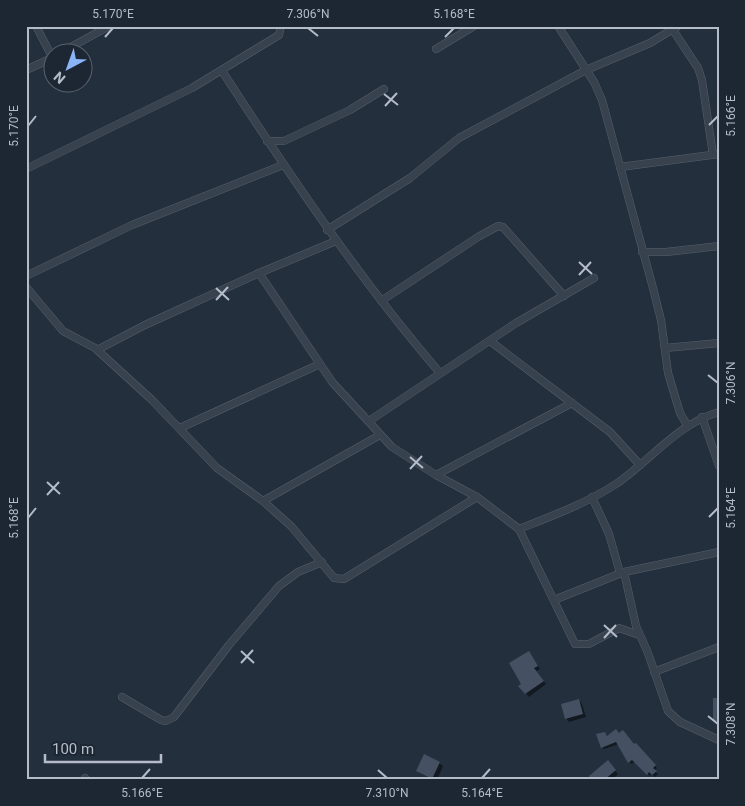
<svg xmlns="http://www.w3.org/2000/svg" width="745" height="806" viewBox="0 0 745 806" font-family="Roboto,sans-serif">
  <rect width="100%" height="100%" fill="#242f3e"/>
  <g fill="#0007">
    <path d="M529,653L540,669L536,671L546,684L529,697L520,686L523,684Z"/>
    <path d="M579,700L582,704L586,717L569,722L566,718Z"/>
    <path d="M605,733L608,737L636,745L657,768L655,771L658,774L655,777L652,774L650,776L635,762L631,764L619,744L604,749L602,747Z"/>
    <path d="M439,763L443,766L437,780H432L417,771Z"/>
    <path d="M611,766L618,774L612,780H593Z"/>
  </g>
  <g fill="#455162">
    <path d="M529,651L538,666L534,668L544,681L525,694L518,686L521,684L509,663Z"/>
    <rect x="713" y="698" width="6" height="23"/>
    <path d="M579,699L583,714L565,719L561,704Z"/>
    <path d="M616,729L619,733L623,730L634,744L636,743L656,765L653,768L657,771L652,775L649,772L647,775L632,760L628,763L616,742L601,748L596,734L605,732L607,736Z"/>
    <path d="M424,754L440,762L432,779L416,771Z"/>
    <path d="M608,760L616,770L604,780H591L589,776Z"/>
  </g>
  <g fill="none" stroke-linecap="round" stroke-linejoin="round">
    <defs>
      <g id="street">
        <path d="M36,26L52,57"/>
        <path d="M558,26L594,82L602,100L653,288L661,320L668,373L680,413L687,425"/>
        <path d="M671,27L698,68L702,80L713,155"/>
        <path d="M436,49L474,26"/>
        <path d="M62,52L109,26"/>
        <path d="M26,70L52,58"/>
        <path d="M222,71C290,175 359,279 440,373"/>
        <path d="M267,141H284L350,110L384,89"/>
        <path d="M620,167L719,154"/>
        <path d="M26,169L192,88L279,35L281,26"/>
        <path d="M327,230L410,178L459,138L586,70L650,43L678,26"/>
        <path d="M642,252H666L719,246"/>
        <path d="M259,273L336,241"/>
        <path d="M26,276L132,225L283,165"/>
        <path d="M26,287L63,331L95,348L152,400L217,468L263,501L292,527L334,578L344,579L477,497"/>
        <path d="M381,301L478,237L498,226L503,227L564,296"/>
        <path d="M490,341L610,432L640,465"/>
        <path d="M665,348L719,343"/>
        <path d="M97,350L145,325L259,273L320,364"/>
        <path d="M702,417L719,466"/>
        <path d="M369,421L516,323L594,278"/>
        <path d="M180,428L320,364L333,383L392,447L436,475L477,497L519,529L575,644H589L619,628L639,635"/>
        <path d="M436,475L572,403"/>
        <path d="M592,497L609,534L620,573"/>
        <path d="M263,501L380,435"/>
        <path d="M519,529C552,516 587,503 616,484C651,460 677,424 719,412"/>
        <path d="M624,572L636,626L648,653L668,711L680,722L719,740"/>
        <path d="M554,600L624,572L719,552"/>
        <path d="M654,672L719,647"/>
        <path d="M122,697L161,720L166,721L174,717L229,645L279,586L298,572L322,562"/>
        <path d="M85,778L87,780"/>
      </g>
    </defs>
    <use href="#street" stroke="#565f6c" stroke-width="8"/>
    <use href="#street" stroke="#38414e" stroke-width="7"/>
  </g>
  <path fill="none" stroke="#b4bcc9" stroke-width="2" d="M308,28L318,36M105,37L113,28M445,37L454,28M384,94L398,105M385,106L397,93M709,125L718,116M28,126L36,116M579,262L592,274M579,275L591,262M216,288L229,300M216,300L228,287M708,375L718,383M410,457L423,468M410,469L422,456M47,482L60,494M47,495L59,482M709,517L718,508M28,518L36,508M604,625L617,637M604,638L616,625M241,651L254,663M241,663L253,650M708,716L718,724M378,770L387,778M142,778L150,769M482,778L490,769"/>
  <rect width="745" height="806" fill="none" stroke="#1d2633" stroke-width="55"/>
  <g transform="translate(68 68) rotate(221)"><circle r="24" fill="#1d2633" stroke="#59626f"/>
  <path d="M0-4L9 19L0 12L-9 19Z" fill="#8ab4f8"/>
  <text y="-8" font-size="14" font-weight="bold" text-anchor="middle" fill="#b4bcc9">N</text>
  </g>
  <path d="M45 754v8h116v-8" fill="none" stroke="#b4bcc9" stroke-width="2.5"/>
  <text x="52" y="754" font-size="15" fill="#b4bcc9" stroke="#1d2633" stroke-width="4" paint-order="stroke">100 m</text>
  <rect x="28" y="28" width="690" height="750" fill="none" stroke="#b4bcc9" stroke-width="2"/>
  <g font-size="12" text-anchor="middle" fill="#b4bcc9">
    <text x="113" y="18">5.170°E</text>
    <text x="308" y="18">7.306°N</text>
    <text x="454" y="18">5.168°E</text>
    <text transform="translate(731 116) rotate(-90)" y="4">5.166°E</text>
    <text transform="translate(14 126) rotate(-90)" y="4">5.170°E</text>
    <text transform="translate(731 383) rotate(-90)" y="4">7.306°N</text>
    <text transform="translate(731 508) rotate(-90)" y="4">5.164°E</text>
    <text transform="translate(14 518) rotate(-90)" y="4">5.168°E</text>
    <text transform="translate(731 724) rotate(-90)" y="4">7.308°N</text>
    <text x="142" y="797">5.166°E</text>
    <text x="387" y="797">7.310°N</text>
    <text x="482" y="797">5.164°E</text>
  </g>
</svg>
